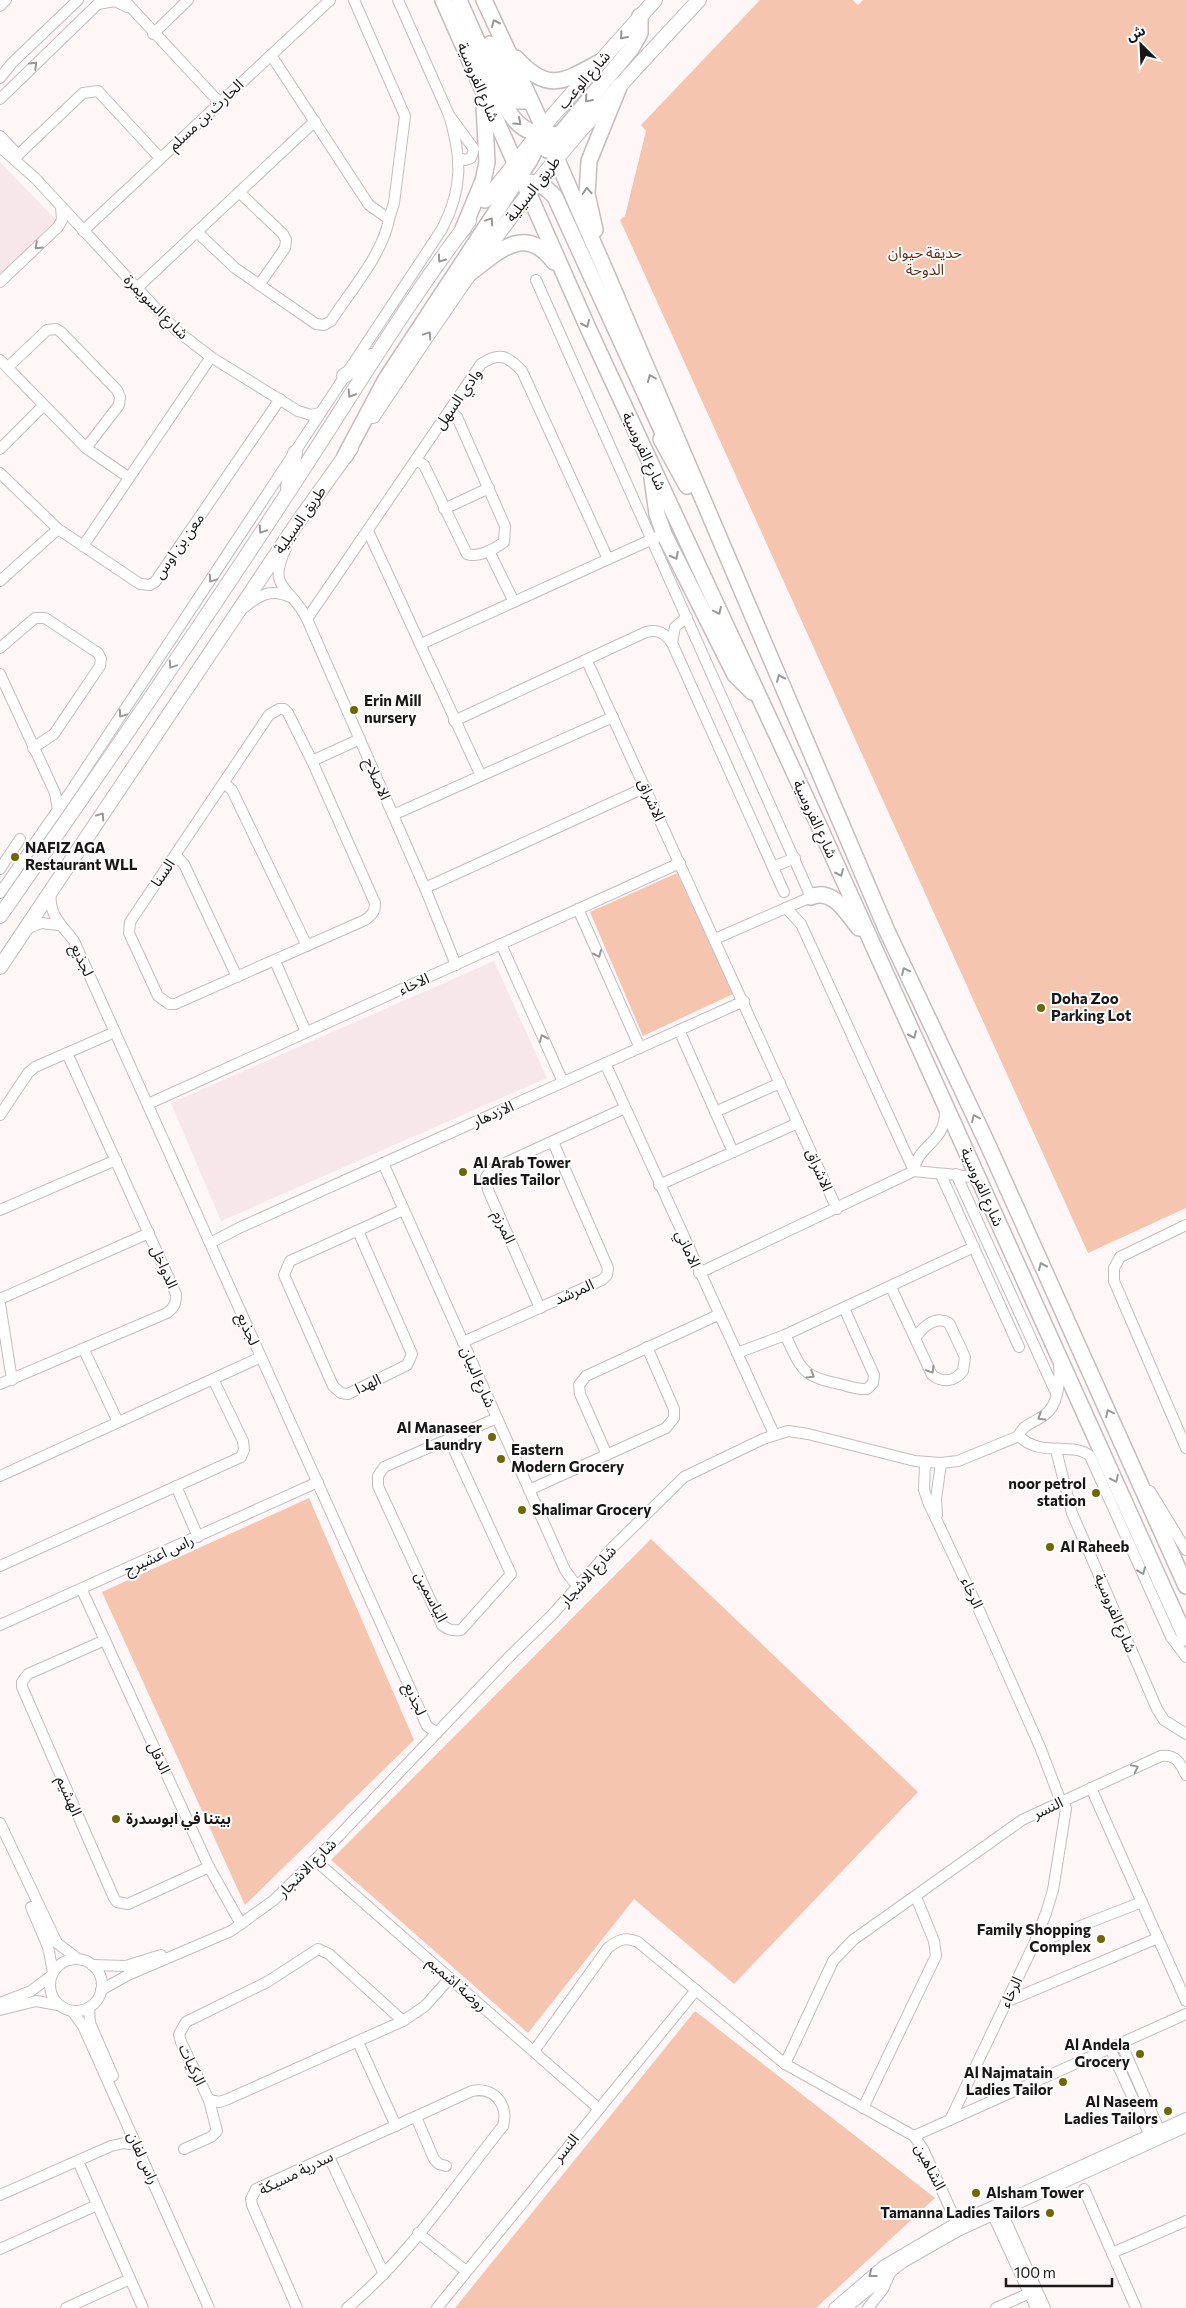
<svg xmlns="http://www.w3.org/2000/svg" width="1186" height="2308" viewBox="0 0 1186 2308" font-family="Commissioner,'Noto Sans Arabic',sans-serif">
  <rect width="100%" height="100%" fill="#fff6f8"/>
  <g fill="#f7e7ea">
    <path d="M0,162L58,222L0,284Z"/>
    <path d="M494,961L547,1078L221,1221L171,1103Z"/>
  </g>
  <g fill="#f6c5af">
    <path d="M760,0H853L858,5L863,0H1186V1208L1088,1253L620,220L625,216L646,131L641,125Z"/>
    <path d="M677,873L733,994L643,1036L590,912Z"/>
    <path d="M309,1498L414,1740L245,1905L102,1592Z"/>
    <path d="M651,1539L918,1792L734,1984L634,1899L528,2033L331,1860Z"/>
    <path d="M695,2011L935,2198L816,2308H455Z"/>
  </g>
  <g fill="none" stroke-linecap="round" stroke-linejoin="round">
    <defs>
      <g id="minor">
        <path d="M124,0L219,102"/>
        <path d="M354,0L405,116L394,203L389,219"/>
        <path d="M398,0L449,115L474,149L471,158L465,160L459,158"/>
        <path d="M98,4L115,1L127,7"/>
        <path d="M0,6L6,0"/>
        <path d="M153,34L188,0"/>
        <path d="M0,78L12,63L78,0"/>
        <path d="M0,99L102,0"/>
        <path d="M0,136L18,155"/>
        <path d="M0,147L35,178L176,330L211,357L298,411L311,415L320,413"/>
        <path d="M18,155L83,93L98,91L160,158"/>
        <path d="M239,192L283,234L286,240L285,248L259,285"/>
        <path d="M83,231L330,0"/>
        <path d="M197,232L235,268L316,324L324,325L331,321C350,291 383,254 389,219L369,205L271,55"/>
        <path d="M536,280L811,897L715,939"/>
        <path d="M0,282L58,227L62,220L61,207"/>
        <path d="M137,288L315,121"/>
        <path d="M0,360L86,448L128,477"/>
        <path d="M8,367L47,330L56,329L61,332L117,390L120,397L119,405L86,448"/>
        <path d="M0,449L43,406"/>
        <path d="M416,460L424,465L467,554C478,558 495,549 504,542L505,526L457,417L449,411"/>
        <path d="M0,473L58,529L140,584L150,585L155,582L280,399"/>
        <path d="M444,509L489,488"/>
        <path d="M368,531L481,776"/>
        <path d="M83,546L211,357"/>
        <path d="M286,548C266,590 291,586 307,619L425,888L456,965"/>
        <path d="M489,551L514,602"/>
        <path d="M0,581L58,529"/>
        <path d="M245,607C259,595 272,588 290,597"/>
        <path d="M307,619L481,364C499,352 507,355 522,371L608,559"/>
        <path d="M672,643L675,627L687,617"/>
        <path d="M421,644L657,537"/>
        <path d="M0,648L35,618H45L98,653L101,659L100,666L54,734L33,748"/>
        <path d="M587,661L837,1209"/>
        <path d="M0,674L55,793L58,810"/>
        <path d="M279,709H284L288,713L312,761L375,903C375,912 372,915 365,920L175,1004H169L158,996L129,933L130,922L269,715Z"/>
        <path d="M454,721L646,632C658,629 665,633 672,643L784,892"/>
        <path d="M312,761L360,739"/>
        <path d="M224,783L232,790L307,946"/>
        <path d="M393,815L613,717"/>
        <path d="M175,855L184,864L237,977"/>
        <path d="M773,867L795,858"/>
        <path d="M0,869L20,839"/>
        <path d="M425,888L646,787"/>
        <path d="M51,891C48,915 61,924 74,941L427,1726L437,1733"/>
        <path d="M0,893L71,791L442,229C463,189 462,158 449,115"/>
        <path d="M786,908L801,924L914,1171"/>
        <path d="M578,909L640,1048"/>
        <path d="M26,929L41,923L59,925"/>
        <path d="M501,944L563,1082"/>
        <path d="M275,961L306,1032"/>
        <path d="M679,1030L733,1152"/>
        <path d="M605,1063L774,1434"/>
        <path d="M148,1104L680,863"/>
        <path d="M715,1112L780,1083"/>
        <path d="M0,1115L28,1073L35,1067L115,1032"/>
        <path d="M383,1163L565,1570L573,1581L580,1585"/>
        <path d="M914,1171C917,1144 946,1144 945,1110"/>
        <path d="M956,1174L1056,1393"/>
        <path d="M941,1175L1019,1347"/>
        <path d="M659,1185L798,1123"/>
        <path d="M0,1210L116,1160"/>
        <path d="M1186,1225L1120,1257L1114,1268V1281L1186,1448"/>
        <path d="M358,1231L412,1354L407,1365L348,1394L341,1393L333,1386L284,1275L290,1261L403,1210"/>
        <path d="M210,1243L241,1227L744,1001"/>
        <path d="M699,1273L914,1171C936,1174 958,1173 978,1179"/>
        <path d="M891,1287L932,1375C943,1383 954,1382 963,1371L965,1357L949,1323C935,1315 923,1327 915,1338"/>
        <path d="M0,1299L149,1233"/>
        <path d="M0,1304L12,1380"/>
        <path d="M540,1308L488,1190L486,1177L492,1169L625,1108"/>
        <path d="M785,1335C802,1369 800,1376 840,1384C848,1386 858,1390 867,1389L873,1383L874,1375L844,1308"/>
        <path d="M463,1342L602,1280L607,1275L608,1268L553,1142"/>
        <path d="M84,1350L118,1422"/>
        <path d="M737,1353L785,1335L974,1247"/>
        <path d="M213,1379L261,1357"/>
        <path d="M0,1384L167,1313C175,1307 176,1303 176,1294L67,1053"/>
        <path d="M1019,1436C1040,1458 1073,1441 1090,1456L1171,1637L1186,1657"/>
        <path d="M449,1439L511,1574L461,1630C452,1631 449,1630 442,1625L378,1486V1476L384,1467L497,1418"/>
        <path d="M1056,1450L1072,1513L1157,1709L1164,1720L1186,1734"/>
        <path d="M607,1455L580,1394L579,1385L586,1376L718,1315"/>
        <path d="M925,1463L924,1490L929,1504L979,1610L1040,1747L1061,1802"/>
        <path d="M0,1476L213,1379L243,1441L244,1450L241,1457L0,1566"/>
        <path d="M176,1486L198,1537"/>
        <path d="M529,1490L666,1428L674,1418V1409L647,1347"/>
        <path d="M1150,1491L1186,1550"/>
        <path d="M937,1515L936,1499L941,1463"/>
        <path d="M82,1590L209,1867L241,1924"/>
        <path d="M0,1625L318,1482"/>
        <path d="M105,1640L28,1674L22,1682V1687L114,1898L117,1902L128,1904L209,1867"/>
        <path d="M1091,1788L1186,2001"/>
        <path d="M0,1823L57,1943L78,1959"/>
        <path d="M315,1860L598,2108"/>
        <path d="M31,1907L48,1947L53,1972"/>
        <path d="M1034,1944L1142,1902"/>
        <circle cx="76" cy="1985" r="26"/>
        <path d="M92,1965L126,1966L161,1955"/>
        <path d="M101,1990L128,1975L231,1931L274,1900L332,1843L511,1655L551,1616L612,1548L684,1477L763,1439L788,1431L808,1434L915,1461L941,1463L958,1461L1019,1436C1022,1423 1041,1421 1049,1411C1059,1400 1060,1377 1059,1364"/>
        <path d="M1006,2002L1158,1938"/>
        <path d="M0,2003L31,1991L51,1976"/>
        <path d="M89,2008L90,2023L113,2076"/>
        <path d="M0,2010L36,2001L58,2005"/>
        <path d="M72,2011L83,2026L209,2308"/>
        <path d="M358,2042L396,2126"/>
        <path d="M1121,2043L1161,2134"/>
        <path d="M1110,2048L1151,2138"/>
        <path d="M534,2051L608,1948C619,1939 625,1937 638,1942L785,2064L914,2136L923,2149L960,2230"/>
        <path d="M785,2064L833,1961L853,1940L1022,1820L1161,1756C1176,1754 1180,1763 1186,1775"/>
        <path d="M209,2100L220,2102L228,2099L403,2021L425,2006L450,1978"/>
        <path d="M863,2108L936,1956L934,1941L916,1897"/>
        <path d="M416,2117L434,2159L439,2164L446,2166"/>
        <path d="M950,2120L1034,1944L1046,1913L1053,1890L1066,1809L1064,1801"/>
        <path d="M914,2136L1186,2014"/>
        <path d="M184,2149L211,2137L217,2131L209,2100L181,2042L179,2034L186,2022L267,1982L318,1949L329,1954L403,2021"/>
        <path d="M329,2157L384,2274"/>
        <path d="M78,2161L143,2308"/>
        <path d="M1084,2189L1136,2308"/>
        <path d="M0,2195L111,2146L124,2143L136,2145"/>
        <path d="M999,2206L1045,2308"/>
        <path d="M991,2211L1036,2308"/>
        <path d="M418,2233L466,2271"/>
        <path d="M0,2249L97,2205"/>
        <path d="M1112,2253L1186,2221"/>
        <path d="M66,2308L130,2279"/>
        <path d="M297,2308L252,2205L251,2199L256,2189L472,2091C494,2086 509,2105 503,2126C454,2187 408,2258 347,2308"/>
        <path d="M437,2308L696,1990"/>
        <path d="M834,2308L883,2266L956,2223L1186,2118"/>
        <path d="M846,2308L902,2263L960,2230L1186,2127"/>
        <path d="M868,2308L883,2289L891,2271"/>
        <path d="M996,2308L1034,2291"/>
      </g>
      <g id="major">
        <path d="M489,196L553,115L655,0"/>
        <path d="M344,376L372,356"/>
        <path d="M373,416C426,337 478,258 536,184C587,120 643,60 699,0"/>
        <path d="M288,487L295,453"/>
        <path d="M0,916C97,777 194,637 287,494C347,403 403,308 469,221"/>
        <path d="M0,967L300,519L351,448"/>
      </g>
      <g id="highway">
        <path d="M443,0L588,328L820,828L1186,1638"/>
        <path d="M459,0L506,107C525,143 559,140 589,121"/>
        <path d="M484,0L537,114L606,272L887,931L988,1145L1186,1586"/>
        <path d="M490,44L517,101H526V91"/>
        <path d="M516,58C548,93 563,82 600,62"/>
        <path d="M547,150L631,49L640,33V16"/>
        <path d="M485,200C507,182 534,172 555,197L669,446"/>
        <path d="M463,229L483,181L487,162L484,105"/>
        <path d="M595,230L587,194L589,161L619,87"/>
        <path d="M470,273C498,252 525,223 554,262"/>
        <path d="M661,439L687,486"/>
        <path d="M345,456L386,379L530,160L538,144L543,127"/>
        <path d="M652,478L657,514L664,534L735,675L752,692"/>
        <path d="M811,897C833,887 847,914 859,928"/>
      </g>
    </defs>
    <use href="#minor" stroke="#c4bcbd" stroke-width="12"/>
    <use href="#major" stroke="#c4bcbd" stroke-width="16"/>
    <use href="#highway" stroke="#c4bcbd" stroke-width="18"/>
    <use href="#minor" stroke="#fff" stroke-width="10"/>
    <use href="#major" stroke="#fff" stroke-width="14"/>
    <use href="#highway" stroke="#fff" stroke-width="15"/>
  </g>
  <defs><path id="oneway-chevron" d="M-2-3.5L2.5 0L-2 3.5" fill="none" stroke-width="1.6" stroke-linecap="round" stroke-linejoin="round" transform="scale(1.25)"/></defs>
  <g stroke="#989797">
    <use href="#oneway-chevron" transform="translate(495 23) rotate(-114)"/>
    <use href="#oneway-chevron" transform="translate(623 36) rotate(132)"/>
    <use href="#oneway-chevron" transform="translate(34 65) rotate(-44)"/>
    <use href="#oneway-chevron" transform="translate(588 99) rotate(131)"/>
    <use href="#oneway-chevron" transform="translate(518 122) rotate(42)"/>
    <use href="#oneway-chevron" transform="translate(587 191) rotate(-94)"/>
    <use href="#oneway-chevron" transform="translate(490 221) rotate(-56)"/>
    <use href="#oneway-chevron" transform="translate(38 246) rotate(136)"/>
    <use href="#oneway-chevron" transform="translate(441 259) rotate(126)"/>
    <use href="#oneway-chevron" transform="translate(586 324) rotate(66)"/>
    <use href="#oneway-chevron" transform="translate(428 335) rotate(-56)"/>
    <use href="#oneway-chevron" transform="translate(651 378) rotate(-113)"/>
    <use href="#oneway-chevron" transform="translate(351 394) rotate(123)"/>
    <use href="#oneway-chevron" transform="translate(262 530) rotate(124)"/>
    <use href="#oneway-chevron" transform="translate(675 556) rotate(63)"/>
    <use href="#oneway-chevron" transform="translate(212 579) rotate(124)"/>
    <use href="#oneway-chevron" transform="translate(718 611) rotate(65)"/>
    <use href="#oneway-chevron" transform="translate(172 665) rotate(124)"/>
    <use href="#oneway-chevron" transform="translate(780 678) rotate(-114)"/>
    <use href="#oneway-chevron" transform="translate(122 714) rotate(124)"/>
    <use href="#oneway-chevron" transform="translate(101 816) rotate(-56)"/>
    <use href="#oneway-chevron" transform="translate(840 873) rotate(66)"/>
    <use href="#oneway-chevron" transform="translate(598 954) rotate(66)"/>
    <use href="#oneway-chevron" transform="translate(905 971) rotate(-115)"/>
    <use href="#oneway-chevron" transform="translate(913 1035) rotate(66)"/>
    <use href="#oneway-chevron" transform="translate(543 1038) rotate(-114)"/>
    <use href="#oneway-chevron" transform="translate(975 1118) rotate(-115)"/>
    <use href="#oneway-chevron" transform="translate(1042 1266) rotate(-114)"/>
    <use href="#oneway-chevron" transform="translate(931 1370) rotate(58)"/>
    <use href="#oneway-chevron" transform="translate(811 1375) rotate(32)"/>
    <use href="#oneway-chevron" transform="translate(1109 1413) rotate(-116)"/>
    <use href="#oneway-chevron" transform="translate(1041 1417) rotate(148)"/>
    <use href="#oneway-chevron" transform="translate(1115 1479) rotate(65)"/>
    <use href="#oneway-chevron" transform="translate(1142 1571) rotate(67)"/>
    <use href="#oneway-chevron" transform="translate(1135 1768) rotate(-26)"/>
    <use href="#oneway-chevron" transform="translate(872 2274) rotate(142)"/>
  </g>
  <g fill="#706700" stroke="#fff" stroke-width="2">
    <circle cx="354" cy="710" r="5"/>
    <circle cx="15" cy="857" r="5"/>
    <circle cx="1041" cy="1008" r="5"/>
    <circle cx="463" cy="1172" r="5"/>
    <circle cx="492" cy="1437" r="5"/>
    <circle cx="501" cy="1459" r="5"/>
    <circle cx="1096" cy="1493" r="5"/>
    <circle cx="522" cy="1510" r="5"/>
    <circle cx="1050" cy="1547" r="5"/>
    <circle cx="116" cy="1819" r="5"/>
    <circle cx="1101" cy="1939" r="5"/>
    <circle cx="1140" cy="2054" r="5"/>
    <circle cx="1063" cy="2082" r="5"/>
    <circle cx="1168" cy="2111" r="5"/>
    <circle cx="976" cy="2193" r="5"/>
    <circle cx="1050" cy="2213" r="5"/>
  </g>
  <g text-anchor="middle" stroke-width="4" stroke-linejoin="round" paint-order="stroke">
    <g font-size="15" fill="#191717" stroke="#fff">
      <text transform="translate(584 80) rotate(-49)" y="5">شارع الوعب</text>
      <text transform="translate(478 82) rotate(67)" y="5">شارع الفروسية</text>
      <text transform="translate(206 115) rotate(-43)" y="5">الحارث بن مسلم</text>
      <text transform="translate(533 189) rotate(-52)" y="5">طريق السيلية</text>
      <text transform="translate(156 307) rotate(45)" y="5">شارع السويمرة</text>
      <text transform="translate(458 399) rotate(-55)" y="5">وادي السهل</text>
      <text transform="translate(644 451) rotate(65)" y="5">شارع الفروسية</text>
      <text transform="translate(300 520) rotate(-55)" y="5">طريق السيلية</text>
      <text transform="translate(179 546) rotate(-55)" y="5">معن بن اوس</text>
      <text transform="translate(377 779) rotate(66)" y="5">الاصلاح</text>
      <text transform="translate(651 800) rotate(65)" y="5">الاشراق</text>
      <text transform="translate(815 819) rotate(65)" y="5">شارع الفروسية</text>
      <text transform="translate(163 873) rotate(-56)" y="5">السنا</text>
      <text transform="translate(82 960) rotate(65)" y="5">لجذيع</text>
      <text transform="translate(414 984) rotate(-24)" y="5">الاخاء</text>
      <text transform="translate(493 1114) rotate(-24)" y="5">الازدهار</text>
      <text transform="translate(819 1170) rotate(66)" y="5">الاشراق</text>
      <text transform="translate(982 1187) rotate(66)" y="5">شارع الفروسية</text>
      <text transform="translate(504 1227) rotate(66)" y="5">المرزم</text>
      <text transform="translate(688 1249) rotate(66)" y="5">الاماني</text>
      <text transform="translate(164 1267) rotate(66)" y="5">الدواخل</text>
      <text transform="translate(574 1292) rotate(-24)" y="5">المرشد</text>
      <text transform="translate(248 1329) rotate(66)" y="5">لجذيع</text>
      <text transform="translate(478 1377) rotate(66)" y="5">شارع البيان</text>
      <text transform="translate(368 1384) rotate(-25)" y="5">الهدا</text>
      <text transform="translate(159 1555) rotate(-25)" y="5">راس اعشيرج</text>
      <text transform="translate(588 1576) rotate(-48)" y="5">شارع الاشجار</text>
      <text transform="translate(972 1593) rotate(65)" y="5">الرخاء</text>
      <text transform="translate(431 1597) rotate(63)" y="5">الياسمين</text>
      <text transform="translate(1115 1613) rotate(67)" y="5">شارع الفروسية</text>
      <text transform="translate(415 1699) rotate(66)" y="5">لجذيع</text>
      <text transform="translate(159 1758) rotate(65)" y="5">الدقل</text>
      <text transform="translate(69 1796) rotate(67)" y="5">الهشيم</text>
      <text transform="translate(1048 1808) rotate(-25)" y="5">النسر</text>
      <text transform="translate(307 1868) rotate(-45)" y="5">شارع الاشجار</text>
      <text transform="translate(457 1984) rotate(41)" y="5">روضة اشميم</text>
      <text transform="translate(1011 1992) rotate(-64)" y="5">الرخاء</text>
      <text transform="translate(192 2065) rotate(65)" y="5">الركيات</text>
      <text transform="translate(566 2148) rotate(-51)" y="5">النسر</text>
      <text transform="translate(143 2158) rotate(66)" y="5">راس لفان</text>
      <text transform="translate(930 2167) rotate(63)" y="5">الشاهين</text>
      <text transform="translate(296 2173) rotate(-26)" y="5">سدرية مسيكة</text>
    </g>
    <g font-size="15" fill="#632d12" stroke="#fff">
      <text x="925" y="258">حديقة حيوان<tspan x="925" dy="17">الدوحة</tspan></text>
    </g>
    <g font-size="15" font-weight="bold" fill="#191717" stroke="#fff" text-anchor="start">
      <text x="364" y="706">Erin Mill<tspan x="364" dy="17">nursery</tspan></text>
      <text x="25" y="853">NAFIZ AGA<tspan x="25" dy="17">Restaurant WLL</tspan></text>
      <text x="1051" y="1004">Doha Zoo<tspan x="1051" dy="17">Parking Lot</tspan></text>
      <text x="473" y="1168">Al Arab Tower<tspan x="473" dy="17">Ladies Tailor</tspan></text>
      <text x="482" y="1433" text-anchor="end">Al Manaseer<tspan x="482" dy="17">Laundry</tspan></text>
      <text x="511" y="1455">Eastern<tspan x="511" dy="17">Modern Grocery</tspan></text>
      <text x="1086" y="1489" text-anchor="end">noor petrol<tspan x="1086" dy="17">station</tspan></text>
      <text x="532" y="1515">Shalimar Grocery</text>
      <text x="1060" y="1552">Al Raheeb</text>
      <text x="126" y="1824">بيتنا في ابوسدرة</text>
      <text x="1091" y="1935" text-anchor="end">Family Shopping<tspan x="1091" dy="17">Complex</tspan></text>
      <text x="1130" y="2050" text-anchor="end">Al Andela<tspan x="1130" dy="17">Grocery</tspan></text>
      <text x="1053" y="2078" text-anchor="end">Al Najmatain<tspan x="1053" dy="17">Ladies Tailor</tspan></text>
      <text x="1158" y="2107" text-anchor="end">Al Naseem<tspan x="1158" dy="17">Ladies Tailors</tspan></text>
      <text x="986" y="2198">Alsham Tower</text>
      <text x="1040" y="2218" text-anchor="end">Tamanna Ladies Tailors</text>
    </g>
  </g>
  <g transform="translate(1141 45) rotate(336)" stroke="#ffffff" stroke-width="4" paint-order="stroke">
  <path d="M0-4L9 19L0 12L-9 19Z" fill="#191717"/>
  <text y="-8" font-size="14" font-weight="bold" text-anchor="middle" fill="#191717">ش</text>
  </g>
  <path d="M1006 2278v8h106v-8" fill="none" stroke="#191717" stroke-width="2.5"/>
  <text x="1014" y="2278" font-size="15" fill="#191717" stroke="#ffffff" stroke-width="4" paint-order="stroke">100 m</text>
</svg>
